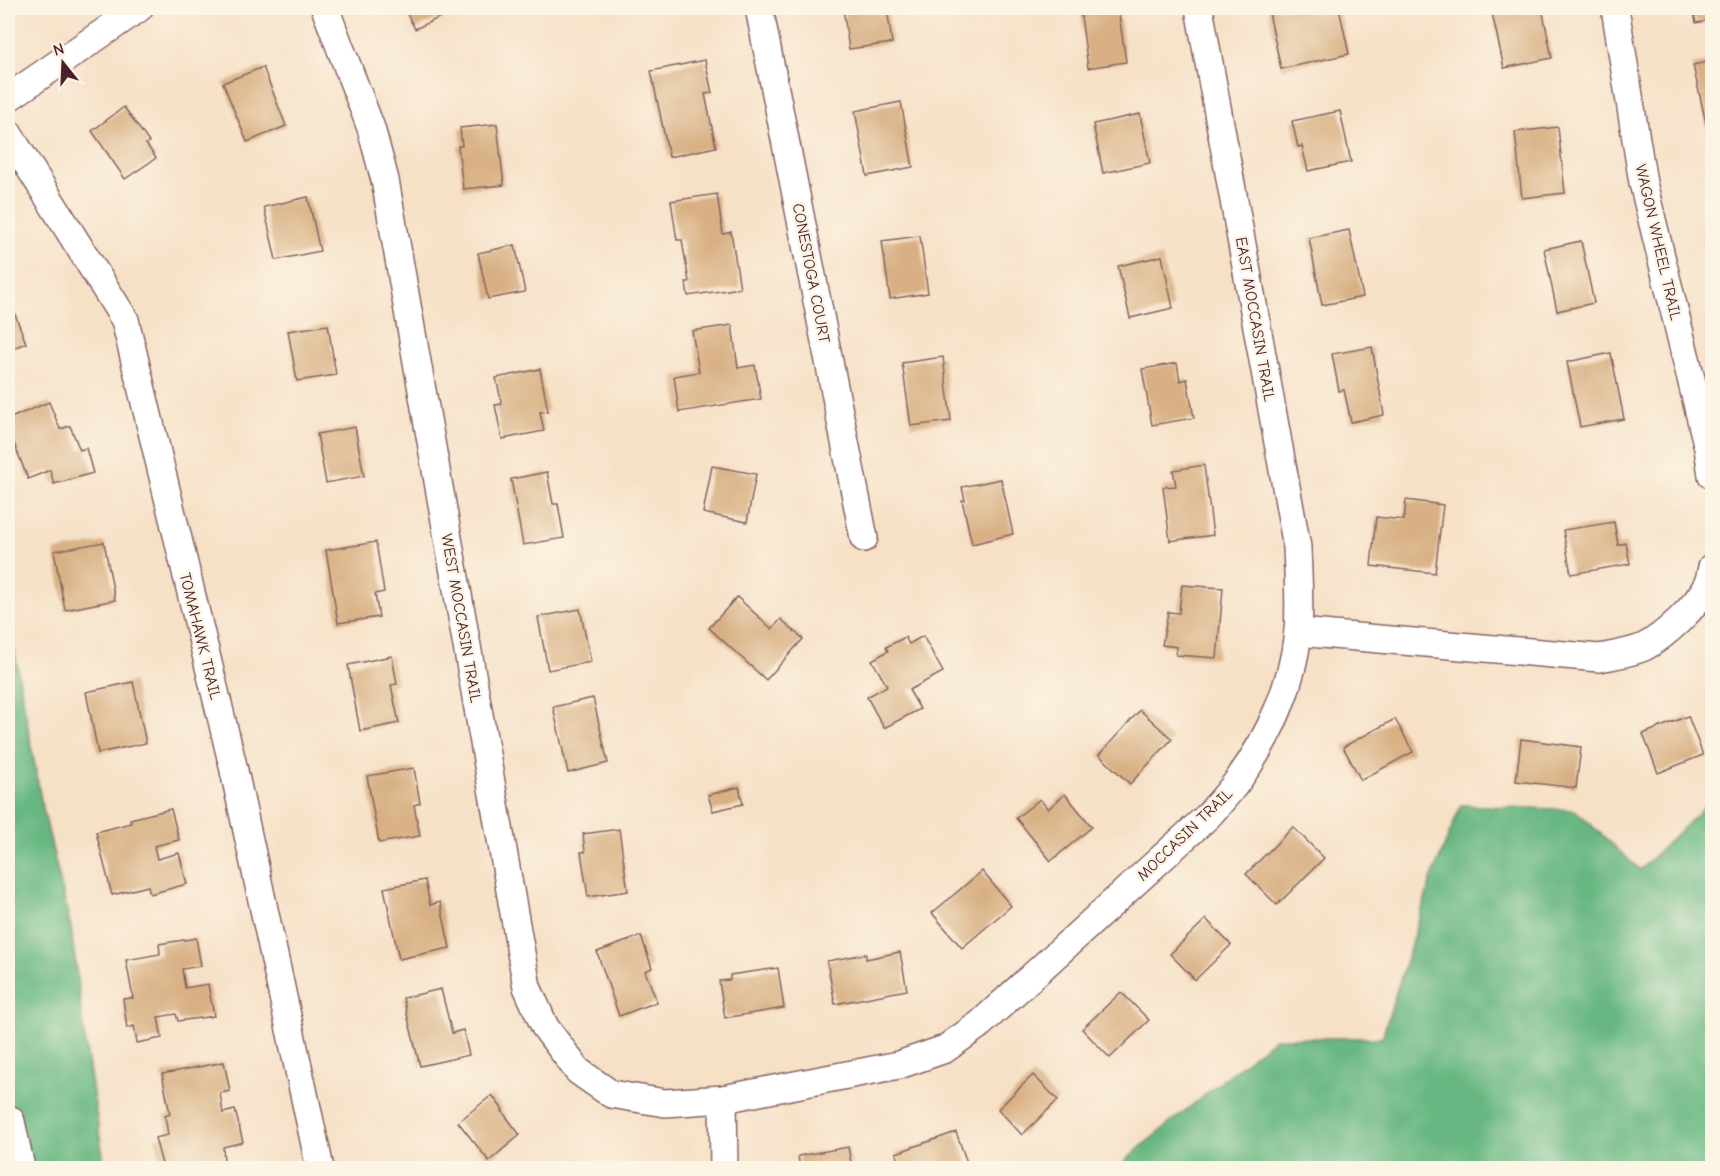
<svg xmlns="http://www.w3.org/2000/svg" width="1720" height="1176" viewBox="0 0 1720 1176" font-family="'Comic Neue',sans-serif">
  <rect width="100%" height="100%" fill="#fcf5e5"/>
  <filter id="ink" filterUnits="userSpaceOnUse"><feTurbulence type="fractalNoise" baseFrequency=".0167" numOctaves="2"/><feDisplacementMap in="SourceGraphic" scale="12" xChannelSelector="R" yChannelSelector="G"/><feConvolveMatrix kernelMatrix="1 2 1 2 8 2 1 2 1" color-interpolation-filters="sRGB"/></filter>
  <filter id="wash" filterUnits="userSpaceOnUse"><feTurbulence type="fractalNoise" baseFrequency=".008" numOctaves="4" result="noise"/><feDisplacementMap in="SourceGraphic" scale="24" xChannelSelector="R" yChannelSelector="G"/><feGaussianBlur stdDeviation="1.35" result="paint"/><feColorMatrix in="noise" values="0 0 0 0 0 0 0 0 0 0 0 0 0 0 0 0 0 1.4 0 .05"/><feComposite in="paint" operator="in"/></filter>
  <g filter="url(#wash)">
    <rect width="100%" height="100%" fill="#f6e1c7"/>
    <g fill="#68b782" stroke="#596b56" stroke-width="1.5">
      <path d="M8,616L41,800L71,928L85,1042L105,1168H18L8,1122Z"/>
      <path d="M1712,799V1168H1119L1138,1149L1275,1038H1382L1432,877L1461,805L1575,810L1640,870Z"/>
    </g>
    <g id="blocks">
      <g fill="#d8b083">
        <path d="M404,8H460L415,29Z"/>
        <path d="M843,8H887L892,43L849,49Z"/>
        <path d="M1092,8H1118L1126,62L1088,68L1080,9Z"/>
        <path d="M1268,8H1339L1349,54L1281,69Z"/>
        <path d="M1491,8H1542L1552,58L1504,68Z"/>
        <path d="M1693,8H1712V20L1696,23Z"/>
        <path d="M705,60L712,93L705,94L716,147L669,157L651,71Z"/>
        <path d="M1712,61V126L1707,128L1693,65Z"/>
        <path d="M263,67L286,126L247,142L223,83Z"/>
        <path d="M901,102L913,167L867,176L855,111Z"/>
        <path d="M124,107L149,142L146,144L156,158L125,179L92,131Z"/>
        <path d="M1340,111L1351,162L1308,171L1302,146L1298,147L1292,121Z"/>
        <path d="M1140,114L1150,163L1103,173L1093,124Z"/>
        <path d="M497,124L504,185L463,189L458,146H462L460,128Z"/>
        <path d="M1558,127L1565,193L1522,198L1515,132Z"/>
        <path d="M717,194L723,234L731,232L740,288L688,296L686,282H689L682,240H677L671,201Z"/>
        <path d="M308,197L320,251L276,260L264,207Z"/>
        <path d="M1349,230L1363,297L1322,305L1309,238Z"/>
        <path d="M920,236L928,293L890,299L882,241Z"/>
        <path d="M1581,241L1594,303L1557,311L1544,249Z"/>
        <path d="M515,245L525,292L488,299L478,253Z"/>
        <path d="M1162,256L1173,308L1130,318L1118,266Z"/>
        <path d="M8,296L26,343L8,350Z"/>
        <path d="M328,325L336,375L297,381L288,331Z"/>
        <path d="M732,325L738,368L755,365L761,399L679,412L674,376L699,372L692,331Z"/>
        <path d="M1372,347L1384,415L1351,422L1344,390L1339,391L1332,354Z"/>
        <path d="M1611,353L1624,419L1580,427L1567,362Z"/>
        <path d="M943,357L951,421L911,426L902,363Z"/>
        <path d="M1177,363L1180,381L1187,379L1194,418L1152,425L1142,369Z"/>
        <path d="M540,369L548,411L540,412L544,431L502,439L495,405L502,404L496,378Z"/>
        <path d="M49,402L60,429L70,426L80,450L86,448L93,473L54,484L50,470L28,479L8,428V419Z"/>
        <path d="M355,427L364,476L326,483L317,434Z"/>
        <path d="M1204,465L1213,535L1170,541L1163,487L1176,486L1173,470Z"/>
        <path d="M712,466L756,474L747,522L703,513Z"/>
        <path d="M547,472L553,504H558L564,538L523,545L511,479Z"/>
        <path d="M1001,479L1013,534L972,544L962,500H965L962,487Z"/>
        <path d="M1406,500L1443,505L1435,573L1371,566L1376,517L1404,520Z"/>
        <path d="M1614,522L1618,545L1626,543L1630,564L1571,574L1563,530Z"/>
        <path d="M104,542L115,600L65,610L54,551Z"/>
        <path d="M376,542L384,592L375,594L379,617L338,623L326,550Z"/>
        <path d="M1182,585L1223,588L1217,658L1176,655L1177,647L1162,645L1168,612L1179,613Z"/>
        <path d="M737,597L772,629L781,619L803,639L766,680L709,628Z"/>
        <path d="M580,609L591,662L548,670L538,617Z"/>
        <path d="M923,636L943,672L909,690L920,709L884,728L867,697L887,686L872,660L888,651L886,647L905,637L909,644Z"/>
        <path d="M392,656L397,684L391,685L399,723L360,731L348,665Z"/>
        <path d="M133,682L146,743L98,753L86,692Z"/>
        <path d="M593,698L608,763L568,773L553,707Z"/>
        <path d="M1140,710L1172,739L1130,784L1099,755Z"/>
        <path d="M1688,716L1703,755L1658,773L1643,734Z"/>
        <path d="M1395,719L1413,752L1361,780L1343,747Z"/>
        <path d="M1521,739L1581,747L1576,788L1516,781Z"/>
        <path d="M414,768L420,803L414,805L420,836L379,843L367,776Z"/>
        <path d="M739,787L743,804L713,811L708,795Z"/>
        <path d="M1065,794L1092,827L1051,861L1016,818L1040,799L1048,809Z"/>
        <path d="M171,809L179,840L154,846L157,859L179,853L187,884L150,894L148,886L112,895L96,832L131,823L130,819Z"/>
        <path d="M1293,827L1324,858L1277,905L1246,874Z"/>
        <path d="M619,829L628,891L588,897L581,852H585L583,834Z"/>
        <path d="M982,871L1011,906L962,948L932,913Z"/>
        <path d="M425,880L430,905L440,902L450,948L399,959L384,888Z"/>
        <path d="M1206,919L1231,945L1195,980L1170,954Z"/>
        <path d="M641,936L652,968L645,971L657,1002L619,1016L597,952Z"/>
        <path d="M196,938L201,966L182,969L185,988L208,984L214,1016L178,1021L176,1014L158,1017L162,1038L137,1043L134,1026L127,1028L123,999L133,998L126,960L160,954L159,944Z"/>
        <path d="M900,952L907,990L835,1004L827,961L866,954V959Z"/>
        <path d="M778,968L784,1008L725,1018L719,981L730,980V975Z"/>
        <path d="M441,989L452,1033L463,1030L469,1055L420,1066L403,998Z"/>
        <path d="M1121,992L1149,1020L1110,1058L1082,1029Z"/>
        <path d="M224,1062L230,1091L220,1093L223,1113L235,1110L243,1142L223,1147L224,1161L187,1168H184V1166L163,1168L155,1138L168,1135L165,1116L170,1114L162,1074Z"/>
        <path d="M1033,1075L1058,1100L1022,1135L998,1109Z"/>
        <path d="M492,1095L503,1110L502,1111L520,1135L489,1161L458,1122Z"/>
        <path d="M956,1132L969,1168H902L896,1153Z"/>
        <path d="M848,1147L852,1168H800L798,1156Z"/>
        <path d="M570,1161L593,1168H568Z"/>
      </g>
    </g>
  </g>
  <g filter="url(#ink)">
    <use href="#blocks" fill-opacity="0" stroke="#866362" stroke-width="1.5"/>
    <g fill="none" stroke-linecap="round" stroke-linejoin="round">
      <defs>
        <g id="minor">
          <path d="M325,8L371,128L385,180L527,987L545,1027L578,1071L611,1094L665,1103L723,1099L899,1065L945,1049L980,1024L1209,815C1219,803 1230,792 1239,779C1270,736 1293,684 1298,631C1300,603 1298,575 1297,547L1199,8"/>
          <path d="M759,8L864,538"/>
          <path d="M1615,8L1643,183L1708,448L1712,475"/>
          <path d="M8,98L139,8"/>
          <path d="M8,133L125,320L233,766L320,1168"/>
          <path d="M1298,632L1599,658C1614,655 1630,653 1644,647C1665,636 1697,606 1707,585C1710,579 1711,573 1712,567"/>
          <path d="M723,1099L724,1168"/>
        </g>
        <path id="tertiary" d="M8,1122L18,1168"/>
      </defs>
      <use href="#minor" stroke="#866362" stroke-width="30"/>
      <use href="#tertiary" stroke="#866362" stroke-width="36"/>
      <use href="#minor" stroke="#fff" stroke-width="27"/>
      <use href="#tertiary" stroke="#fff" stroke-width="33"/>
    </g>
  </g>
  <g text-anchor="middle" stroke-width="5" stroke-linejoin="round" paint-order="stroke">
    <g font-size="16" fill="#4a1f2b" stroke="#fcf5e5">
      <text transform="translate(1659 242) rotate(77)" y="6">WAGON WHEEL TRAIL</text>
      <text transform="translate(812 273) rotate(79)" y="6">CONESTOGA COURT</text>
      <text transform="translate(1256 319) rotate(80)" y="6">EAST MOCCASIN TRAIL</text>
      <text transform="translate(462 618) rotate(80)" y="6">WEST MOCCASIN TRAIL</text>
      <text transform="translate(201 636) rotate(76)" y="6">TOMAHAWK TRAIL</text>
      <text transform="translate(1184 834) rotate(-44)" y="6">MOCCASIN TRAIL</text>
    </g>
  </g>
  <rect width="1720" height="1176" fill="none" stroke="#fcf5e5" stroke-width="30"/>
  <g transform="translate(63 63) rotate(342)" stroke="#fcf5e5" stroke-width="4.5" paint-order="stroke">
  <path d="M0-4.5L10 22L0 15L-10 22Z" fill="#4a1f2b"/>
  <text y="-9" font-size="16" font-weight="bold" text-anchor="middle" fill="#4a1f2b">N</text>
  </g>
</svg>
